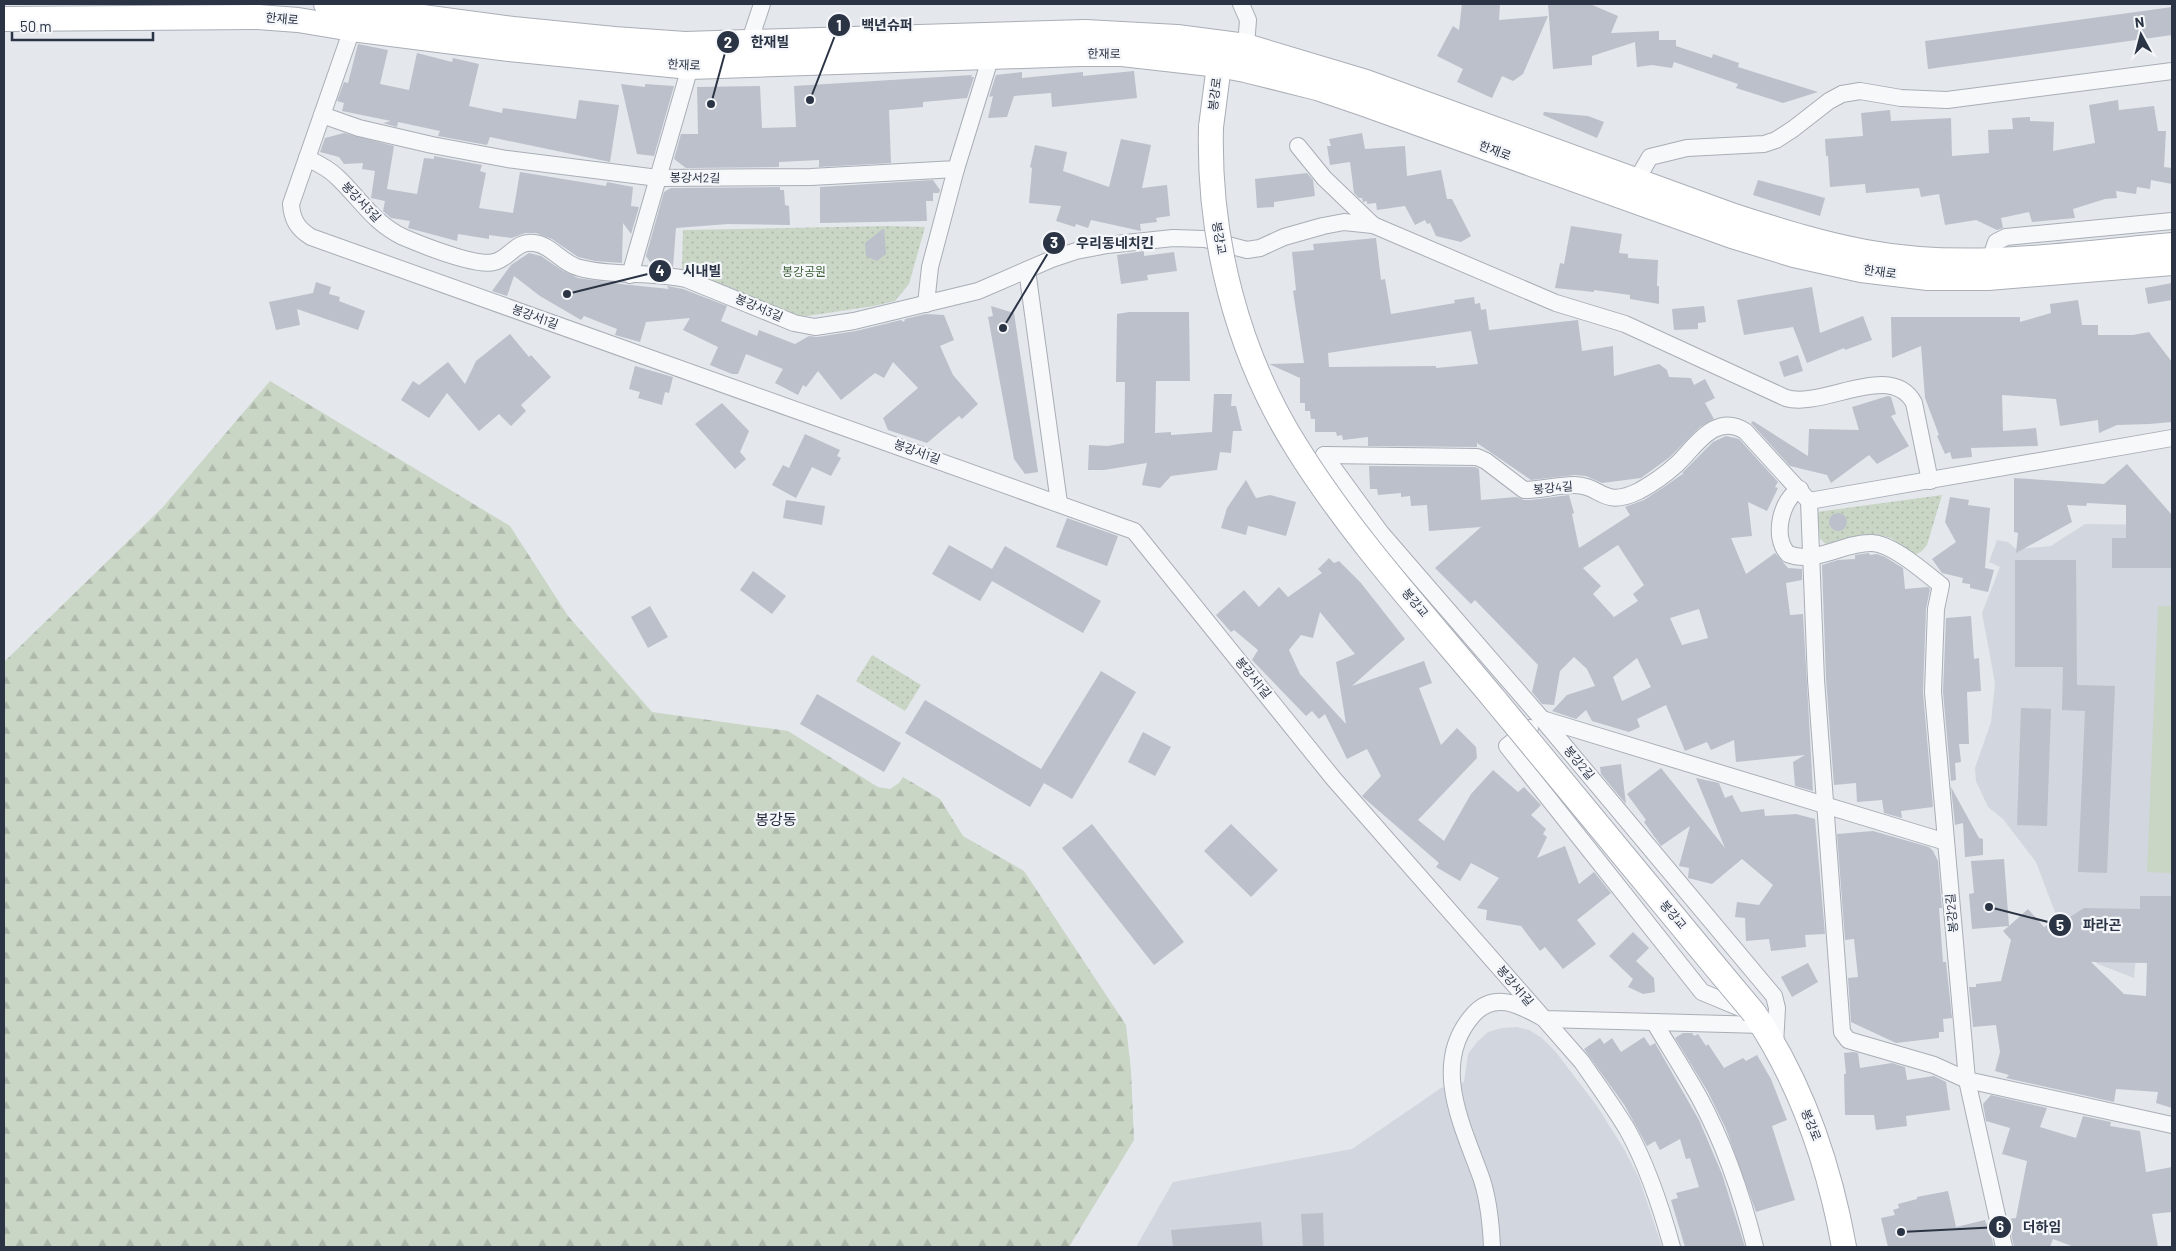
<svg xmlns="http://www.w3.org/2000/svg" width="2176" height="1251" viewBox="0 0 2176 1251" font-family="Barlow,'Noto Sans KR',sans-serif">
  <defs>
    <pattern id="grass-dots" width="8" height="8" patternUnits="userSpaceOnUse" patternTransform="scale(1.25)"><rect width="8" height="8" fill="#c9d6c5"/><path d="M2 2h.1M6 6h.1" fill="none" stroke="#adb8ab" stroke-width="1.8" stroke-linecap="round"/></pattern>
    <pattern id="forest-firs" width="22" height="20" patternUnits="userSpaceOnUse" patternTransform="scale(1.25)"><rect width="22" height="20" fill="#c9d6c5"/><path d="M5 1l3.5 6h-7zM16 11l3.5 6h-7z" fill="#adb8ab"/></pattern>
  </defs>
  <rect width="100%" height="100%" fill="#e4e7ec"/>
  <g fill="#d2d6de">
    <path d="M2085,524L2172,525V935L2138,934L2134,978L2098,964L2073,944L2056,915L2036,862L2003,819L1988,807L1976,781L1975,768L1991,722L1995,683L1982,613L2000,567L1989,562L1997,540L2008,542L2016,549L2051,546Z"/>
    <path d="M1517,1027L1529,1030L1542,1038L1555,1051L1597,1106L1624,1149L1639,1178L1662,1247H1136L1173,1182L1352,1149L1441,1088L1464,1082L1468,1054L1477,1042L1488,1032L1502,1028Z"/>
  </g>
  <g fill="url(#grass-dots)">
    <path d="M888,226L925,227L909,284L895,301L874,306L807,316L793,315L734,289L682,269L683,230Z"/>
    <path d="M1942,495L1927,545L1922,551L1915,555L1891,538L1879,535L1826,544L1820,539L1817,512Z"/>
    <path d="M872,655L921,685L905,711L856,681Z"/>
  </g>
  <path fill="url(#forest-firs)" d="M270,381L510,526L568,616L652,712L788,731L878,787L890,789L899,783L903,777L940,799L963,836L1024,871L1126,1025L1131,1071L1134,1140L1069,1247H4V662L163,507Z"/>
  <path fill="#c9d6c5" d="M2158,606H2172V873L2147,872Z"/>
  <g fill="#bbc0ca" fill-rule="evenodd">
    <path d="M1462,4H1500L1499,20L1548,16L1523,74L1513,81L1502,76L1492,98L1457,82L1463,69L1437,56L1453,26L1459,30Z"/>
    <path d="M1548,4H1590L1618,16L1611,33L1659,31V40H1676V46L1712,58L1713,54L1739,63L1738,67L1818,92L1783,103L1736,88L1738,84L1674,62L1672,68L1652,65L1637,67L1635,42L1592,56V65L1553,69Z"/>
    <path d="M2172,7V35L1928,69L1925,41Z"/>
    <path d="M358,44L388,50L380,84L409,90L417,53L452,62L453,58L479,64L469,106L502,113L503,108L576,119L579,100L619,105L610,162L490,137L487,145L438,136L440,131L398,122L397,127L383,123L391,121L342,111L344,103L337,101L344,82L348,83Z"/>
    <path d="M1134,71L1137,98L1052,107L1051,93L1014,96L1007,117L988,118L993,96L989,97L996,75L1022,72V78L1083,72V76Z"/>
    <path d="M972,75L971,77H974L967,98L923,102V107L889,110L891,163L819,167V160L779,162V167L686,168L674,159L681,134H698L697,87L760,86L762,128L796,127L794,86Z"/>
    <path d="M621,84L645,87V84L674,86L654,156L637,154Z"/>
    <path d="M2118,100L2119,110L2154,106L2158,131H2166L2164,167L2172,168V184L2151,180L2150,189L2137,187L2136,194L2116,191L2117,198L2105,199L2073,209L2075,218L2032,222L2029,212L2001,218L2003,228L1997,230L1976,220L1945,225L1939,194L1921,197L1919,188L1866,193L1865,184L1830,187L1828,156H1826L1825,139L1863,136L1861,113L1890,110L1891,121L1951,118L1952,156L1989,153L1988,130L2013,129L2012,118L2030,117V121L2054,122L2053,151L2095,143L2089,105Z"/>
    <path d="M1544,112L1588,116L1604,122L1597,138L1543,115Z"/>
    <path d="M344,133L394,146L387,189L417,194L424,158L434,159V156L482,165L480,171L486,173L479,208L513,213L520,172L606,186L607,182L633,187L631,206L639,207L631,234L623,223L622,263L595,261L578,257L552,239L536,233H525L512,238L489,235V239L458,234L457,241L408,228L410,221L391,218L383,211L385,201L371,198L375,171L362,169L363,163L344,164L339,157L320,152L325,138Z"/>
    <path d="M1362,133L1365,149L1405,146L1407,176L1441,170L1447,199H1452L1471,236L1461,242L1436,236L1430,223L1427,224L1425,220L1415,225L1405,206L1377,210L1376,203L1367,204V201L1363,202L1362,198H1359L1354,193L1350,162L1330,165L1327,146H1331L1329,139Z"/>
    <path d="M1121,139L1151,145L1142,188L1167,185L1170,216L1156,218L1157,222L1140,224L1141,231L1091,220L1088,228L1076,224L1075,227L1056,221L1061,206L1029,203L1032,168L1030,167L1035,145L1067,152L1063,171L1109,187Z"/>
    <path d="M1307,173L1313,180L1315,196L1274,202V207L1257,208L1255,179Z"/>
    <path d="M933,180L940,190L939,193H933V201H926L927,221L820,223V187Z"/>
    <path d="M1758,180L1825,198L1820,216L1753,195Z"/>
    <path d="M780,187V190H784L785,205L789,206L790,225L728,224L676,228L673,267L652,265L646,256L664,192L671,188Z"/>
    <path d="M1571,226L1622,234L1619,253L1628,254V258L1658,260L1657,286H1659V304L1630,299V295L1594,290V292L1555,288L1560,263L1564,264Z"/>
    <path d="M884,228L886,254L877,261L866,256L865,243Z"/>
    <path d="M1376,238L1381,280L1385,279L1391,314L1455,303L1454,300L1474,297L1475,304L1480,303L1481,310L1486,309L1489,330L1578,320L1582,351L1613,346L1614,376L1659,364L1667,370L1669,377L1691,378L1694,385L1705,379L1715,398L1705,403L1714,419L1700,427L1670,457L1641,478L1602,483L1586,476L1575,475L1531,480L1477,443V447L1368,446V437L1343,440L1342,435L1337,436L1336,432H1315V419H1311L1310,411H1305V403H1300V378L1269,364L1304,363L1293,291L1296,290L1292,252L1314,250L1313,244ZM1471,331L1478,364L1436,368V366L1329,367L1328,353Z"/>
    <path d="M1144,251V256L1174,252L1177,271L1147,275L1148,280L1121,284L1117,255Z"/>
    <path d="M529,253L541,256L563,271L578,278L621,284L669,289L667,286L683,289L727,306L721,321L757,336L759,330L795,344L809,336L817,337L856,331L901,320L904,322L905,319L926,314L944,315L954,340L940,346L953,375L978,404L962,419L959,416L927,443L888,430L883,418L918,388L893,362L884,378L875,373L841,400L818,371L806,387L803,385L798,395L775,383L783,369L746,354L738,374H732L710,365L718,347L683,330L690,318L646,322L640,342L615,335L617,329L584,316L581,320L540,296L514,276L507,296L492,291L511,265Z"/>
    <path d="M316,282L331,287L329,294L340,297L339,301L365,311L358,330L297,309L300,325L276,330L269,302L313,293Z"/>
    <path d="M2172,283V300L2148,304L2145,288Z"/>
    <path d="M1812,287L1820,333L1863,316L1872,340L1845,350L1844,348L1807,363L1793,327L1744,335L1737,300Z"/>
    <path d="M2078,300L2082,325H2098V335H2133L2149,332L2172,362V422L2149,424L2117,425L2099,433L2098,420L2060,426L2056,399L2002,395L2003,431L2036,428L2038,446L1971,448L1972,457L1952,459L1950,452L1945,454L1937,436L1939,435L1925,398L1921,346L1892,358L1891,317H2020V322L2051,313L2050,304Z"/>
    <path d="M991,306L1014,313L1038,472L1025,474L1014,459L988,317L993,316Z"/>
    <path d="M1704,306L1706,322L1698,323V329L1674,330L1672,309Z"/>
    <path d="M1129,312H1189L1190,381H1156L1155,433L1171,432V435L1212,432L1214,394H1232L1231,406H1236L1242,431H1233L1231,453L1220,452L1217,470L1171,476L1160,488L1142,485L1147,463L1104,470H1088L1089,445L1108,446L1124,443L1125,382H1116L1117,314Z"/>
    <path d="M510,334L529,357L531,355L551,377L521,405L526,411L511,426L499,414L479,431L447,393L429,418L401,400L413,381L419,385L448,362L465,384L476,361Z"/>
    <path d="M1798,355L1803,371L1784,377L1779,362Z"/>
    <path d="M635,366L673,377L669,393L665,392L662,405L638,398L640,392L629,389Z"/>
    <path d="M1888,396L1891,397L1896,414L1891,416L1909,446L1877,464L1869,455L1831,483L1827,475L1790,466L1751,423L1753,421L1808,456L1809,429L1859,430L1852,407Z"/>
    <path d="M722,403L749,431L740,452L746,459L735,469L695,424Z"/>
    <path d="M805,434L840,450L837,456L841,458L831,476L812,467L796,498L772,485L783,465L789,468Z"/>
    <path d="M1726,436L1739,439L1778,482L1775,487L1778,488L1767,511L1748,502L1752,536L1731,538L1746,574L1775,553L1788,568L1802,569V580L1786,583L1790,615L1803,614L1813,791L1795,786L1793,762L1805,755L1736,762L1734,740L1711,750L1707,742L1685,751L1666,705L1637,719L1640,727L1629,732L1592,721L1586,710L1576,719L1552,711L1567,695L1595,686L1587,669L1574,657L1560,671L1554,705L1542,704L1532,692L1538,665L1475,600L1471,604L1435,568L1481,527L1429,531L1427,505L1411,506L1410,496L1401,497V493L1378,495L1377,489H1370L1369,466L1475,467L1479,469L1481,500L1516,497L1524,500H1531L1569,495L1574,513L1572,514L1579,548L1630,515L1625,507L1644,500L1664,487L1684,473H1682L1713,442ZM1618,545L1644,585L1633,594L1638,601L1614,617L1593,594L1601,586L1583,568ZM1699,609L1708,638L1682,645L1670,618ZM1637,658L1651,687L1622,701L1613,677Z"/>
    <path d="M2127,464L2172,515V568H2112V538H2126V505L2087,503L2086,506L2067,505L2072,522L2016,553L2018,533L2014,532V478L2104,484Z"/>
    <path d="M1246,480L1256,498L1270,495L1296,502L1286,536L1253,527L1248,526L1246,535L1221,528L1227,508Z"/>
    <path d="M1950,497L1969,500L1968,505L1990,508L1985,568L1994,570L1988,592L1970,588V584L1962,583L1963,578L1942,573L1932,559L1956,542L1945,522Z"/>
    <path d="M786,500L825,506L822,525L783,518Z"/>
    <circle cx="1838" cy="522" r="9"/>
    <path d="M1067,518L1118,536L1107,566L1056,547Z"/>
    <path d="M949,545L992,569L1005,546L1101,601L1083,633L992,581L980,601L932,574Z"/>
    <path d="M1869,553L1870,555L1877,554L1885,557L1903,568L1905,589L1928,587L1930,589L1926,609L1923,692L1933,807L1901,811L1902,818L1884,813L1882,800L1857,802L1856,783L1834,785L1826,679L1822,565L1838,560L1855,559V555Z"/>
    <path d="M1329,558L1334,563L1339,561L1361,583L1405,639L1352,686L1424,661L1432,683L1419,688L1441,745L1457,728L1476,747L1477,758L1418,820L1444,841L1471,794L1493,770L1518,792L1524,787L1541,805L1531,815L1546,829L1543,834L1547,837L1537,858L1565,846L1579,884L1594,872L1611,893L1577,920L1596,944L1563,969L1545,947L1540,951L1521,926L1486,920L1487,910L1477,908L1499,878L1471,863L1460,881L1436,867L1439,863L1364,798L1362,796L1381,776L1367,749L1347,759L1325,714L1319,719L1312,711L1306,716L1252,660L1258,650L1234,630L1231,632L1216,615L1244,590L1259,607L1279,587L1288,597L1322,573L1318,569ZM1320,612L1355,654L1336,662L1346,724L1300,674L1289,650L1301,635L1313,638Z"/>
    <path d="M2015,560H2076L2077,685L2115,686L2107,873L2078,872L2085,711L2062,710L2063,667H2015Z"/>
    <path d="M753,571L786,596L772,614L740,590Z"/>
    <path d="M650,606L668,637L648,648L631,617Z"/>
    <path d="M1971,616L1974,659L1979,658L1981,691L1967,692L1969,744H1959L1961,762L1955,763L1956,780L1951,781L1943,692L1946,618Z"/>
    <path d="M1101,671L1136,692L1072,799L1044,783L1030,807L905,733L925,700L1041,769Z"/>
    <path d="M817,694L901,743L884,772L800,724Z"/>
    <path d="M2021,708L2051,709L2047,826L2017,825Z"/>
    <path d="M1143,732L1171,747L1155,776L1128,762Z"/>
    <path d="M1621,764L1626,804L1601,774L1600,767Z"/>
    <path d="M1661,768L1725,848L1696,778L1719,783L1725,798L1732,795L1741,812L1764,809L1765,816L1796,814L1815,819L1825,934L1805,935L1806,947L1771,951L1769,939L1746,941L1745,918L1735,917L1737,902L1759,905L1773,885L1742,859L1712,884L1688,878L1689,868L1679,866L1690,826L1661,846L1644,822L1646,820L1627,794Z"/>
    <path d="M1951,787L1979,838L1983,839V855L1965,857L1963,823L1955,825Z"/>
    <path d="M1092,824L1184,942L1154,965L1062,848Z"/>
    <path d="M1231,824L1278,870L1251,897L1204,851Z"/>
    <path d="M1873,831L1929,847L1933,851L1938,861L1942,908H1939L1943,962H1946L1952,1018L1943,1019L1944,1032H1939V1038L1896,1043L1851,1022L1848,978L1858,977L1854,939L1845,940L1837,834Z"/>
    <path d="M2004,859L2009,926L2028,909L2044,927L2049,924L2051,929L2084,908L2140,909V896H2172L2171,1053L2172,1054V1108L2156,1103L2158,1092L2116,1089L2114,1102L2006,1078L2009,1075L1995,1071L2000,1052L1996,1025L1973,1027L1969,987H1976V984L2001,981L2011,940L2003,931L2009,926L1972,929L1969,894L1974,893L1971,861ZM2091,962L2147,963L2146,996L2124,994Z"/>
    <path d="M1633,932L1649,948L1636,961L1654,978L1655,992L1643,994L1628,987L1633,979L1609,956Z"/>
    <path d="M1808,963L1818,982L1792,997L1781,977Z"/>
    <path d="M1683,1033H1692L1694,1036L1698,1034L1706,1046L1708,1044L1724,1068L1743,1058L1746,1061L1757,1055L1771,1079L1787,1120L1772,1126L1795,1200L1756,1212L1726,1129L1708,1092L1675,1038Z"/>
    <path d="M1644,1037L1650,1046L1655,1043L1699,1120L1722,1174L1745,1247H1685L1671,1200L1678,1198L1676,1193L1699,1187L1690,1158L1686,1159L1680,1139L1660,1150L1655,1141L1647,1146L1625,1106L1584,1049L1600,1038L1604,1044L1612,1038L1621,1052Z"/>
    <path d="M1853,1052L1858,1053L1860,1068L1892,1063L1905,1067L1907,1080L1934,1076L1946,1082L1950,1110L1906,1116L1907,1126L1876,1130L1874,1115H1845L1844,1074H1846L1844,1053Z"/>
    <path d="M1991,1095L2047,1108L2040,1127L2076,1138L2083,1116L2111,1122L2110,1126L2140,1131L2146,1172L2172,1167V1212L2152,1214L2158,1247H2074L2053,1239L2050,1247H2014L2008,1219L2016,1218L2027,1161L2002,1154L2010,1128L1986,1121L1983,1104Z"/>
    <path d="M1948,1191L1956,1227L1985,1220L1986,1224L1988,1223L1994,1247H1888L1881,1218L1895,1215L1893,1210L1899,1208L1898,1204L1917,1199V1197Z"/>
    <path d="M1323,1213L1324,1247H1303L1301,1214Z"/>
    <path d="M1261,1222L1263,1247H1173L1171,1230Z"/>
  </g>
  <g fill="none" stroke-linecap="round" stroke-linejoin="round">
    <defs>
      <g id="street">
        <path d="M1241,4L1248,20L1246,46"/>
        <path d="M352,29L291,204C292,220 298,229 311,237L1134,531L1333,778L1582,1062C1597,1084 1613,1106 1627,1129C1647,1165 1661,1207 1672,1247"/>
        <path d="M749,43L762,4"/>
        <path d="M322,115L359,128L432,145L507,159L658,178L811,177L956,169L991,56"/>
        <path d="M1298,146L1324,178L1373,225"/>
        <path d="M307,158C317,163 328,168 336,176C359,197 373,223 403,237C422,245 476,267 494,262C509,259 516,240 534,243C552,245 562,264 580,268C615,277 651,271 686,279L794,323L815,327L854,321L978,291L1052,259L1076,251L1107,245L1173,238L1205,239L1247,250L1260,248L1284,237L1323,226L1344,222L1373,225L1556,303L1625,324L1786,398C1823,409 1891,360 1914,403L1930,481"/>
        <path d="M1636,181L1650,157L1687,148L1764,144L1776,140L1793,129L1829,101L1842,94L1860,91L1901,98L1947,100L2172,71"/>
        <path d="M1990,260L1996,242L2006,237L2172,221"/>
        <path d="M1027,270L1059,503"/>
        <path d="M630,275L690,67"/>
        <path d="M926,304L930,267L956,169"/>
        <path d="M1324,455L1477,457L1486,461L1524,490C1541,490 1557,485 1574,485C1602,485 1602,509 1639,491C1652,484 1666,474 1677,464C1695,447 1715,412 1745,431L1809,501L1816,680L1842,1032L1848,1040L1934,1065L1967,1080L2172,1125"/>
        <path d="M1324,455L1381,533L1542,719L1774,996L1777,1008L1775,1045"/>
        <path d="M1800,489C1781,499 1772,537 1788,554C1816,565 1843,542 1872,543C1893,544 1924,572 1941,585L1936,609L1933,692L1967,1080L2004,1247"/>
        <path d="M1809,501L2172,438"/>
        <path d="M1542,719L1946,842"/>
        <path d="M1530,728L1507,746L1702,992L1750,1012"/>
        <path d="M1654,1022C1669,1047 1685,1072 1699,1097C1725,1145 1742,1195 1755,1247"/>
        <path d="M1492,1247C1491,1224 1489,1202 1482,1180C1464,1128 1429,1065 1473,1015C1495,990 1521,1006 1545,1019L1762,1025"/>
      </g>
      <g id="secondary">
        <path d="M326,4L513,29L614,39L685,44L1085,32L1177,37L1246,46L1366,82L1734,216C1778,230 1821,244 1866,252C1967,271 2071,254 2172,245"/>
        <path d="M4,19L258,17L298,20L352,29L509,49L690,67L1080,54H1122L1219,65L1245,70L1317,88L1364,104L1732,236L1794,255L1861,270L1928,278H1988L2172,263"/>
        <path d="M1211,127L1219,65L1232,56"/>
        <path d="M1754,1013C1802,1084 1829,1164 1844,1247"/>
      </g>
    </defs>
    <use href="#street" stroke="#a9aeb7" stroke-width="18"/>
    <use href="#secondary" stroke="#a9aeb7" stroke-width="26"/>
    <use href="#street" stroke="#f7f8fa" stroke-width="16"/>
    <use href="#secondary" stroke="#fff" stroke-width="24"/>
    <defs>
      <path id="secondary-bridge" d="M1211,127C1208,238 1237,353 1297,448C1353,538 1427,618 1495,700C1581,804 1667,909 1754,1013"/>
    </defs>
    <use href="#secondary-bridge" stroke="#a9aeb7" stroke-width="26" stroke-linecap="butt"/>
    <use href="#secondary-bridge" stroke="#fff" stroke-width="24"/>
  </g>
  <g text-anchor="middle" stroke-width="4.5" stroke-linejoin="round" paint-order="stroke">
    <g font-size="12" fill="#2b3445" stroke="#f4f6f9">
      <text transform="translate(282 19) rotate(5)" y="4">한재로</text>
      <text transform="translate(1104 54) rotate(1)" y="4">한재로</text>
      <text transform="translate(684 65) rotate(3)" y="4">한재로</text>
      <text transform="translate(1215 94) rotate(-83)" y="4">봉강로</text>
      <text transform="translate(1495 151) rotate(20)" y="4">한재로</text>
      <text transform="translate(695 178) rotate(1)" y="4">봉강서2길</text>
      <text transform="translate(361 202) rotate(46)" y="4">봉강서3길</text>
      <text transform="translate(1219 238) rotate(80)" y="4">봉강교</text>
      <text transform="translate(1880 272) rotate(8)" y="4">한재로</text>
      <text transform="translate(759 308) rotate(23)" y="4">봉강서3길</text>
      <text transform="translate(535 317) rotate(20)" y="4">봉강서1길</text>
      <text transform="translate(917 452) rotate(20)" y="4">봉강서1길</text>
      <text transform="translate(1553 488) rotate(-5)" y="4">봉강4길</text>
      <text transform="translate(1415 603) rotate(50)" y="4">봉강교</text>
      <text transform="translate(1253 678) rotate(51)" y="4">봉강서1길</text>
      <text transform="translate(1579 763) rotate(50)" y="4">봉강2길</text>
      <text transform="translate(1952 913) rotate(-95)" y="4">봉강2길</text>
      <text transform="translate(1673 915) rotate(50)" y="4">봉강교</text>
      <text transform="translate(1515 986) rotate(49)" y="4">봉강서1길</text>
      <text transform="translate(1811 1125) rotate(68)" y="4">봉강로</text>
    </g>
    <g font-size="12" fill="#3f6138" stroke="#f4f6f9">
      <text x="804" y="276">봉강공원</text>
    </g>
    <g font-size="15" fill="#1d2536" stroke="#f4f6f9">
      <text x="776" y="825">봉강동</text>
    </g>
  </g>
  <path fill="none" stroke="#2b3445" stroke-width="2" d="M810 100L839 25M711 104L728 42M1003 328L1054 243M567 294L660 271M1989 907L2060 925M1901 1232L2000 1227"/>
  <g fill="#2b3445" stroke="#f4f6f9" stroke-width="2">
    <circle cx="810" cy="100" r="5"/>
    <circle cx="711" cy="104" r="5"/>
    <circle cx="1003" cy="328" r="5"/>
    <circle cx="567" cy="294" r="5"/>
    <circle cx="1989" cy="907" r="5"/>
    <circle cx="1901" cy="1232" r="5"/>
    <circle cx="839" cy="25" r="12"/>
    <circle cx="728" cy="42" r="12"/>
    <circle cx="1054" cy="243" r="12"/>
    <circle cx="660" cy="271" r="12"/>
    <circle cx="2060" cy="925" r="12"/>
    <circle cx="2000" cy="1227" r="12"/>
  </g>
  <g font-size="15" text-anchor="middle" font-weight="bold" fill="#fff">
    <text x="839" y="31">1</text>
    <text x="728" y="48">2</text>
    <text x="1054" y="248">3</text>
    <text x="660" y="276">4</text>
    <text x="2060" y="931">5</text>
    <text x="2000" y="1232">6</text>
  </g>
  <g font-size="14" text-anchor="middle" font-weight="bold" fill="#2b3445" stroke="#f4f6f9" stroke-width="4.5" stroke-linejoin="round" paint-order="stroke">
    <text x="887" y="30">백년슈퍼</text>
    <text x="770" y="47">한재빌</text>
    <text x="1115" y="248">우리동네치킨</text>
    <text x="702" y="276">시내빌</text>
    <text x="2102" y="930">파라곤</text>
    <text x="2042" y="1232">더하임</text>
  </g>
  <rect width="2176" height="1251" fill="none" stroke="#2b3445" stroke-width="10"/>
  <g transform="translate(2141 35) rotate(353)" stroke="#f4f6f9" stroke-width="4" paint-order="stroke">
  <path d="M0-4L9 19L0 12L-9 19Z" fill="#2b3445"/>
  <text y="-8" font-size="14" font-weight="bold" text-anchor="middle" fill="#2b3445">N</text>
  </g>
  <path d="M12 32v8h141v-8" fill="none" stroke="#2b3445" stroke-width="2.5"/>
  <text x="20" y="32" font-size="15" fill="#2b3445" stroke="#f4f6f9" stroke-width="4" paint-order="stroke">50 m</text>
</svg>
